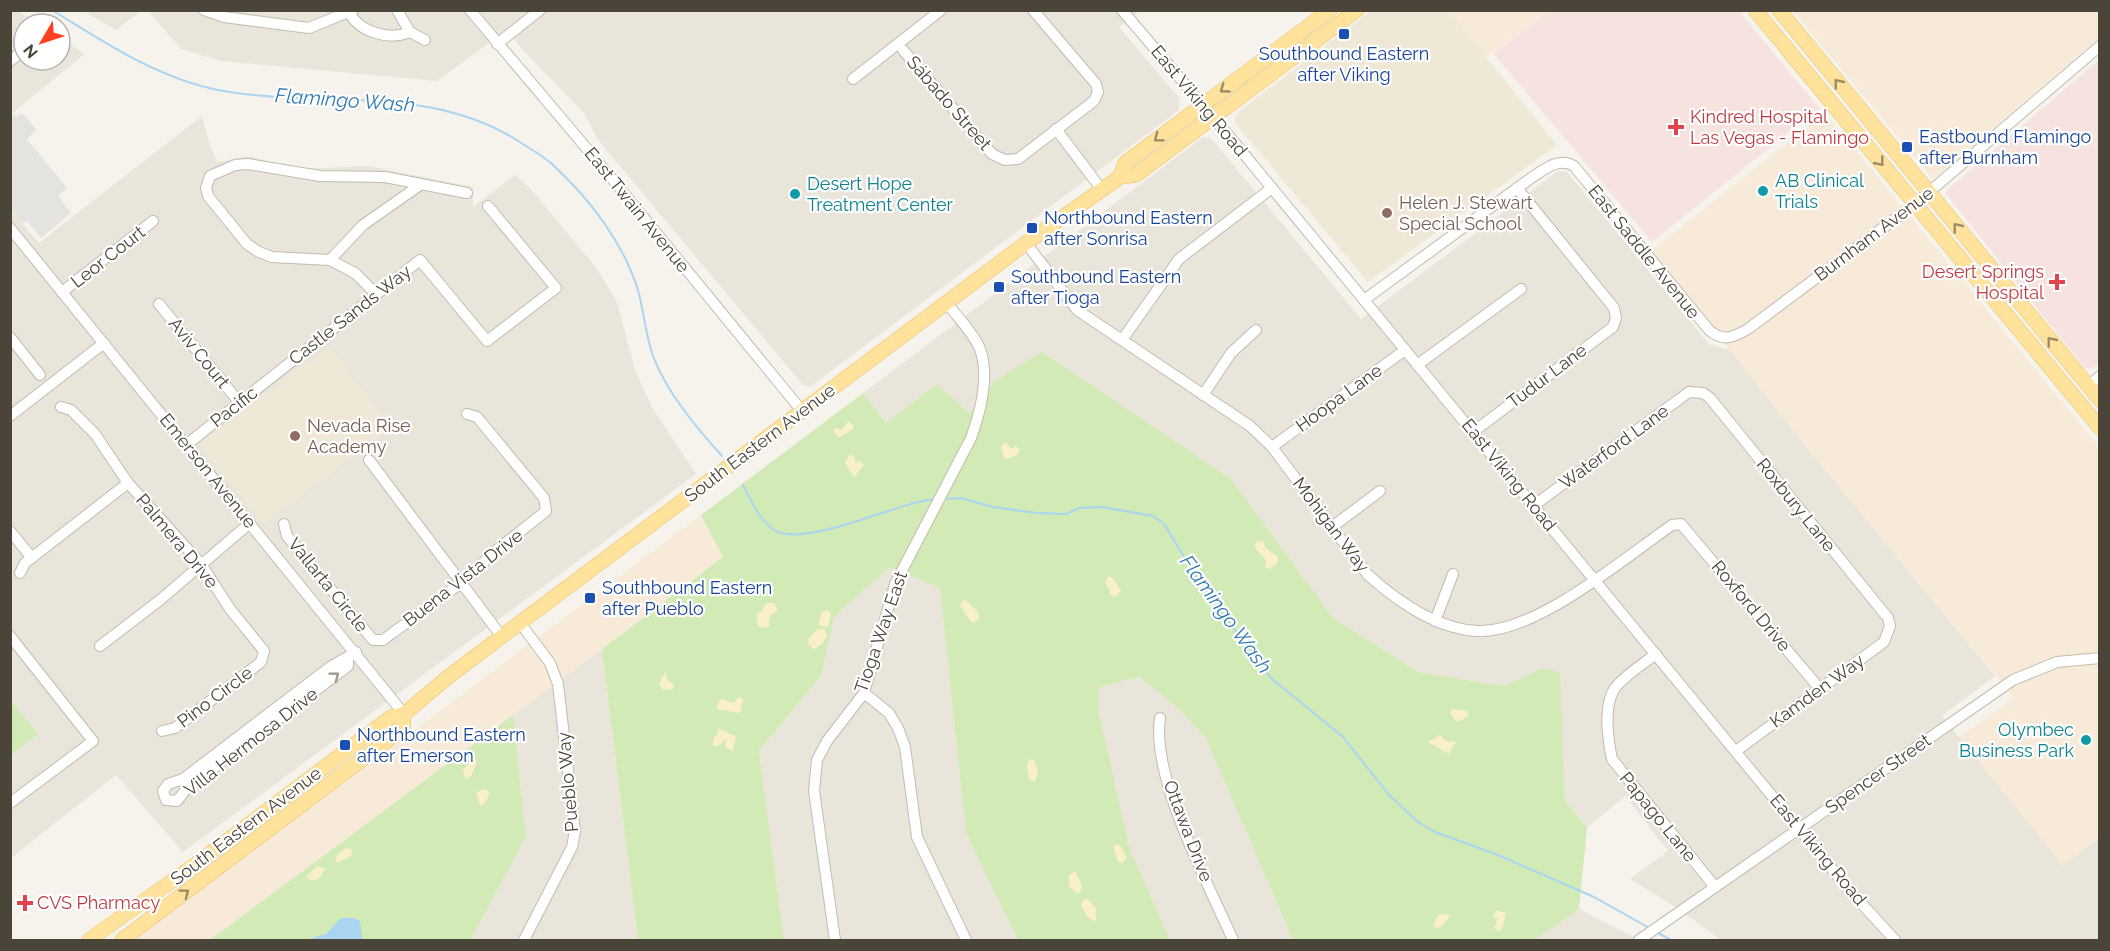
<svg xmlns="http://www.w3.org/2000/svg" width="2110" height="951" viewBox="0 0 2110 951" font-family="Raleway,sans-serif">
  <rect width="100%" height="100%" fill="#f6f3ec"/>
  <g fill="#eae5da">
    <path d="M11,11H17L39,24H24V60H60V38L85,54L11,114Z"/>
    <path d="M83,11H141L116,30Z"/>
    <path d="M148,11H1140L1119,27L1180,99L1179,110L811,386L803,385L599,141L583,112L520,47L507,30L437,81L221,61L181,49Z"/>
    <path d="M202,116L210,146L218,162L247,156L297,169L368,166L473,187V207L515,175L531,189L597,269L617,302L635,370L652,407L696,474L183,852L116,775L11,858L10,209L39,243Z"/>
    <path d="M1203,137L1211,138L1361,319L1558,171L1567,172L1709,344L1732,351L1804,444L1995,676L1942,716L2063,865L2099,838V940H1721L1674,906L1630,879L1668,851L1625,796L1587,828L1565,801L1559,672L1544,668L1503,686L1418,672L1333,619L1231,479L995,381L969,413L937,384L886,423L863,393Z"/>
    <path d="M890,567L940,588L966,833L1018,940H784L759,751L821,676L834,617Z"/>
    <path d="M602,649L638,940H471L526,836L513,715Z"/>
    <path d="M1139,677L1178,708L1206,738L1293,940H1170L1130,850L1099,713V687Z"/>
    <path d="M1579,909L1640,940H1535Z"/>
  </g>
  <g fill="#f7ead8">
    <path d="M1448,11H1549L1485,58Z"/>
    <path d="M1793,11H2099V38L1933,179Z"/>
    <path d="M1825,113L2099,447V838L2063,865L1959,737L2014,698L1804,444L1651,251Z"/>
    <path d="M701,515L723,557L602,649L210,940H135Z"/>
  </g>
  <g fill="#efe8d6">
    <path d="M1371,11H1449L1557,145L1368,282L1236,124L1235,118L1237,113Z"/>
    <path d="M331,345L335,354L391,428L264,524L199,445Z"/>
  </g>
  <g fill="#f6e3e0">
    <path d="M1550,11H1739L1819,108L1652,242L1493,53Z"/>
    <path d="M2099,60L2100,365L2090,369L2084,367L1946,194L1947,190Z"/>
  </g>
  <g fill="#d2eab5">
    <path d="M1042,352L1231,479L1333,618L1418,672L1503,686L1544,668L1560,672L1565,801L1587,828L1579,909L1535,940H1293L1206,738L1178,708L1139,677L1099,687V713L1130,850L1170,940H1018L966,833L940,588L890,567L834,617L821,676L759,751L784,940H638L602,649L723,557L701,515L863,393L886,423L937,384L969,413L995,381Z"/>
    <path d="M10,700L38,734L11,755H10Z"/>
    <path d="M513,715L526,836L471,940H210Z"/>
  </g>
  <g fill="#f9efc9">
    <path d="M848,421L854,426L853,429L839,438L833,430L836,428L842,430Z"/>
    <path d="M1006,442L1011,449L1016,446L1020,450L1017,455L1007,459L1004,458L1001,446Z"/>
    <path d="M850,454L855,457V463L859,461L864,465L854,477L845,463Z"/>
    <path d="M1257,540L1264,542L1265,547L1278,557V562L1270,569L1265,567L1266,560L1254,547Z"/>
    <path d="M1108,577H1112L1121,590L1116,597L1109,594L1110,590L1105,583Z"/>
    <path d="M964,599L978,611L979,619L976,622H971L960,605Z"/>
    <path d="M766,603H774L778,611L770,615L769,627L765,628L758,626L756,614L762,611Z"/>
    <path d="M827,610L831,614L828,627L818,625L822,612Z"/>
    <path d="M818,629H824L828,635L821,645L814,649L809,645L808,639Z"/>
    <path d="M665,672L668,681L674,684L673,689L663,690L659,684Z"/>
    <path d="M738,697L743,699L740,713L717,709V705L721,699L734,703Z"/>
    <path d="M1452,709L1467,711L1469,716L1457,722L1450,713Z"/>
    <path d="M718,729L736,736L733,751L725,747L726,739L718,746L713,745V738L717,735Z"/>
    <path d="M1440,735L1446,741L1456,742L1449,754L1428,742Z"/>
    <path d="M471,757H474L477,762L471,776L466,779L462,770L467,766Z"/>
    <path d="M1030,759L1034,760L1038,771L1035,782L1029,779L1027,765Z"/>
    <path d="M483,789L490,792L485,803L480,806L476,793Z"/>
    <path d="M1119,844L1127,858L1122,863L1118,862L1113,846Z"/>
    <path d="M345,848L352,849L351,856L337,863L335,862L337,855Z"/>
    <path d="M317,866L325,868C323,875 317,882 310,880L306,877Z"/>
    <path d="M1075,871L1082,885L1080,893H1076L1069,886V875Z"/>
    <path d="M1084,899H1088L1096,909V921C1089,921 1083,911 1081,904Z"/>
    <path d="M1497,910L1506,913L1502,929L1498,931L1494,928L1498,918H1492Z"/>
    <path d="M1439,914L1451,915L1441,927L1436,928L1433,925Z"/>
  </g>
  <path fill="#e5e3e0" d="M22,113L37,130L27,139L67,188L58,196L71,213L41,238L27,221L23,224L11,209V117L14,114L17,117Z"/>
  <path fill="#a9d4f2" d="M341,918H354L360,921L362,940H306L326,934Z"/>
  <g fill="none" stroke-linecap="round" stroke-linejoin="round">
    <g stroke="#a9d4f2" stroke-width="2">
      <path d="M52,10C104,42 157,78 218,90C324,110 431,81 526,146C534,151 544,157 552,164C589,198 625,244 639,294C644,314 646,336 653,356C667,393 696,427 722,456"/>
      <path d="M743,485C751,500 759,520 774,530C805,549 899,501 936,499"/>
      <path d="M945,499L961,498L993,507L1036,513L1066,514L1079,508L1102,507L1153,516L1164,524L1204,589L1271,678L1343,737L1390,796L1418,822L1435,832L1498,855L1594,897L1651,929"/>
      <path d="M1656,932L1671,940"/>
    </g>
    <defs>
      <g id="minor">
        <path d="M204,10L224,17L309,28L353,10"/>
        <path d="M397,10L410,32L425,40"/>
        <path d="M470,10L604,169L802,411"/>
        <path d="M1122,10L1239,148L1851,892L1895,940"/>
        <path d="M349,12C359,32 389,41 410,32"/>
        <path d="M497,44L540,10"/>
        <path d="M903,50L992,154L1005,160L1018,159L1094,101L1098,92L1096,84L1033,10"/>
        <path d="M10,61L24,50"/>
        <path d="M853,79L941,10"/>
        <path d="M1056,129L1102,190"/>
        <path d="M10,228L404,714"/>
        <path d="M1026,243L1077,310L1250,426L1272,447L1368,575C1397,601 1437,629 1477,631C1535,634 1623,559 1672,525L1681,524L1820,689"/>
        <path d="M330,260L363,225L420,185"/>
        <path d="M62,292L153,221"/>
        <path d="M376,294L355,273L330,260L272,257L259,252L247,244L208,196L206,188L210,176L235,165L248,164L320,176L385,177L467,193"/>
        <path d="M1364,300L1531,178C1545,169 1558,157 1574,166L1709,330C1723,342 1732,338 1748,329L1915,204L2100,46"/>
        <path d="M159,304L239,402"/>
        <path d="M10,337L40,375"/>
        <path d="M1122,340L1179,259L1272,188"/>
        <path d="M1417,365L1521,289"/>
        <path d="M2088,386L2100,376"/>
        <path d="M1203,395L1231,353L1256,330"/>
        <path d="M61,407L71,410L95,434L128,483L201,564L230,609L264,651L261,662L175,728L162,731"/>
        <path d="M10,416L104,343"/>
        <path d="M1473,432L1613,327L1616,318L1614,308L1517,188"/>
        <path d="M186,445L420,260L487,341L556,288L488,206"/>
        <path d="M1272,447L1405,350"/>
        <path d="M369,460L502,637"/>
        <path d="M1533,506L1689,392L1703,393L1710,398L1888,618L1890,626L1884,642L1736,751"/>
        <path d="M284,524L287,536L373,640H383L461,583L498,549L546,511L544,498L477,417L467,414"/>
        <path d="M1332,527L1380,491"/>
        <path d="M10,531L32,558"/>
        <path d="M20,573L25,563L128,483"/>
        <path d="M1435,621L1453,574"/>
        <path d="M520,623L550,663L558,684L575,831L572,847L524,940"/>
        <path d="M10,636L93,741L10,803"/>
        <path d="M100,646L160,600L250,523"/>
        <path d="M1656,654C1643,664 1625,675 1615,688C1603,705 1608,740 1612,759L1715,887"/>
        <path d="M348,659V666L187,788L177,801L166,800L163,791L168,784L183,779L330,667L356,652"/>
        <path d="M864,693L889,713L898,728L905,747L917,837L966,940"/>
        <path d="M1160,718C1151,778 1208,883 1233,940"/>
        <path d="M835,940L814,791L817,760L827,741L864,693L895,584L971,438C980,413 990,376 980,349C973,332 957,317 947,303"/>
        <path d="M1639,940L2013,680L2057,662L2100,658"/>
      </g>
      <g id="major">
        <path d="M1755,10L2100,428"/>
        <path d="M1779,10L2100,400"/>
        <path d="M1120,177L1125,163L1330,10"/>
        <path d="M89,940L196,864L391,717L404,714L448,677L1026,243L1120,177L1136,175L1357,10"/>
        <path d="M122,940L392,737L403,729L404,714"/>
      </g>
    </defs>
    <use href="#minor" stroke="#c2bbae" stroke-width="12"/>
    <use href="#major" stroke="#e6c16a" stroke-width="15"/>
    <use href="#minor" stroke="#fff" stroke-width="10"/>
    <use href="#major" stroke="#ffe39c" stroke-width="14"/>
  </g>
  <defs><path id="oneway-chevron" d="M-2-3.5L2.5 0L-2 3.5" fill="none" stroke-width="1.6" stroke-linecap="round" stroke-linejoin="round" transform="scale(1.5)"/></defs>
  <g stroke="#9c8c66">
    <use href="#oneway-chevron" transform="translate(1838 83) rotate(-129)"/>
    <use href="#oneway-chevron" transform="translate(1224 89) rotate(144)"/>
    <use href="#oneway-chevron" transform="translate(1158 138) rotate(143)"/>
    <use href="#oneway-chevron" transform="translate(1880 162) rotate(51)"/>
    <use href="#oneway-chevron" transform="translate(1957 227) rotate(-129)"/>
    <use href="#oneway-chevron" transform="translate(2051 341) rotate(-129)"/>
    <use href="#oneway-chevron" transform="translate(185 893) rotate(-37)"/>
  </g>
  <use stroke="#9c9892" href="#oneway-chevron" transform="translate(335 676) rotate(-37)"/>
  <g fill="#1a4fb4" stroke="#fff" stroke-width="2">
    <rect x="1338" y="28" width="12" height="12" rx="3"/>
    <rect x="1901" y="141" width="12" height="12" rx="3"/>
    <rect x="1026" y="222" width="12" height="12" rx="3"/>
    <rect x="993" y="281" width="12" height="12" rx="3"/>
    <rect x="584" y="592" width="12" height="12" rx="3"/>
    <rect x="339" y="739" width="12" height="12" rx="3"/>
  </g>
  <g fill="#e0444e" stroke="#fff" stroke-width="2">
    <path d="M1673 118h6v6h6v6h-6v6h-6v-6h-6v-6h6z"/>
    <path d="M2054 273h6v6h6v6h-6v6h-6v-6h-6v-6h6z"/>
    <path d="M22 894h6v6h6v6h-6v6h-6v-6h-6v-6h6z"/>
  </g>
  <g fill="#0f9aa8" stroke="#fff" stroke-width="2">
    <circle cx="1763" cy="191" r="6"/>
    <circle cx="795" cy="194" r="6"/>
    <circle cx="2086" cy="740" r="6"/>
  </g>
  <g fill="#8d6e63" stroke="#fff" stroke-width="2">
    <circle cx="1387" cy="213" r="6"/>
    <circle cx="295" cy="436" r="6"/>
  </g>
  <g text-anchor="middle" stroke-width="4.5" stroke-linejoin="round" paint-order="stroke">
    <g font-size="18" fill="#164399" stroke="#fff" text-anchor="start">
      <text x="1344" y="60" text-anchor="middle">Southbound Eastern<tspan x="1344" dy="21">after Viking</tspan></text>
      <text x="1919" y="143">Eastbound Flamingo<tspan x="1919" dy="21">after Burnham</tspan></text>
      <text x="1044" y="224">Northbound Eastern<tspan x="1044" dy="21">after Sonrisa</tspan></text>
      <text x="1011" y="283">Southbound Eastern<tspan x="1011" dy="21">after Tioga</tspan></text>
      <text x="602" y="594">Southbound Eastern<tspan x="602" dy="21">after Pueblo</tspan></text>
      <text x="357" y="741">Northbound Eastern<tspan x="357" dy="21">after Emerson</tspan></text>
    </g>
    <g font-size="18" fill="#4b4439" stroke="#fff">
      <text transform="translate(1199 101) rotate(50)" y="6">East Viking Road</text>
      <text transform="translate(949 103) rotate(49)" y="6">Sábado Street</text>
      <text transform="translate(637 210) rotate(51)" y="6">East Twain Avenue</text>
      <text transform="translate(1874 234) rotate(-37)" y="6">Burnham Avenue</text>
      <text transform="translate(1644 252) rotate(51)" y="6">East Saddle Avenue</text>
      <text transform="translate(108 257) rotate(-38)" y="6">Leor Court</text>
      <text transform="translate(350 315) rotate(-38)" y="6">Castle Sands Way</text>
      <text transform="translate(199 353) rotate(51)" y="6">Aviv Court</text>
      <text transform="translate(1547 376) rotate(-37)" y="6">Tudur Lane</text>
      <text transform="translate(1339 398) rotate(-36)" y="6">Hoopa Lane</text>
      <text transform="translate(234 407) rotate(-38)" y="6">Pacific</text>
      <text transform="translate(760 443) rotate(-37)" y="6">South Eastern Avenue</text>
      <text transform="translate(1614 447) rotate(-36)" y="6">Waterford Lane</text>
      <text transform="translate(208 471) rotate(51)" y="6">Emerson Avenue</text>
      <text transform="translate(1509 475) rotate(51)" y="6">East Viking Road</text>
      <text transform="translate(1796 505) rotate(51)" y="6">Roxbury Lane</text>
      <text transform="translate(1331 525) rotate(53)" y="6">Mohigan Way</text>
      <text transform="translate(177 541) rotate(50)" y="6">Palmera Drive</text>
      <text transform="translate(463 578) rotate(-38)" y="6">Buena Vista Drive</text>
      <text transform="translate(328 585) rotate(51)" y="6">Vallarta Circle</text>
      <text transform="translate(1751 606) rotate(50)" y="6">Roxford Drive</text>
      <text transform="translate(881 632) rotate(-71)" y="6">Tioga Way East</text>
      <text transform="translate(1817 691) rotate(-36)" y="6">Kamden Way</text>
      <text transform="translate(215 697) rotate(-37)" y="6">Pino Circle</text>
      <text transform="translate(251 742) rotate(-38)" y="6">Villa Hermosa Drive</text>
      <text transform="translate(1878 774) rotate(-35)" y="6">Spencer Street</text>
      <text transform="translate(568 782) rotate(-95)" y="6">Pueblo Way</text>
      <text transform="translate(1658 817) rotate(51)" y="6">Papago Lane</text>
      <text transform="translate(246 826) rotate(-37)" y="6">South Eastern Avenue</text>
      <text transform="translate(1188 831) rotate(69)" y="6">Ottawa Drive</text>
      <text transform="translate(1818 850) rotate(50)" y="6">East Viking Road</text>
    </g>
    <g font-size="18" fill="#be3a42" stroke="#fff" text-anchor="start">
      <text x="1690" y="123">Kindred Hospital<tspan x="1690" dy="21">Las Vegas - Flamingo</tspan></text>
      <text x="2044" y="278" text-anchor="end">Desert Springs<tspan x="2044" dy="21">Hospital</tspan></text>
      <text x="37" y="909">CVS Pharmacy</text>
    </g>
    <g font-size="18" fill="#0d838f" stroke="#fff" text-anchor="start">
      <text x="1775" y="187">AB Clinical<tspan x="1775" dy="21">Trials</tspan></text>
      <text x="807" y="190">Desert Hope<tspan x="807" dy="21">Treatment Center</tspan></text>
      <text x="2074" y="736" text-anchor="end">Olymbec<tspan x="2074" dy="21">Business Park</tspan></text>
    </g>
    <g font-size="18" fill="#785e54" stroke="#fff" text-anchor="start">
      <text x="1399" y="209">Helen J. Stewart<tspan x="1399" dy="21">Special School</tspan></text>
      <text x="307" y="432">Nevada Rise<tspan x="307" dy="21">Academy</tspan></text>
    </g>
    <g font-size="20" font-style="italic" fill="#2e7ab2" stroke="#fff">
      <text transform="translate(345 100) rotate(4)" y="7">Flamingo Wash</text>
      <text transform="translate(1226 614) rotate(54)" y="7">Flamingo Wash</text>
    </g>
  </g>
  <rect width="2110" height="951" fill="none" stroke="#4b4439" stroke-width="24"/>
  <g transform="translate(42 42) rotate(231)"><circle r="28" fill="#ffffff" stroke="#b7b4b0" stroke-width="1.5"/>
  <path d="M0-4.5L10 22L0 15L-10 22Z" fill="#fc3f1d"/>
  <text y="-9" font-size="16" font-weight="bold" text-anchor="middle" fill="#4b4439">N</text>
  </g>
</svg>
